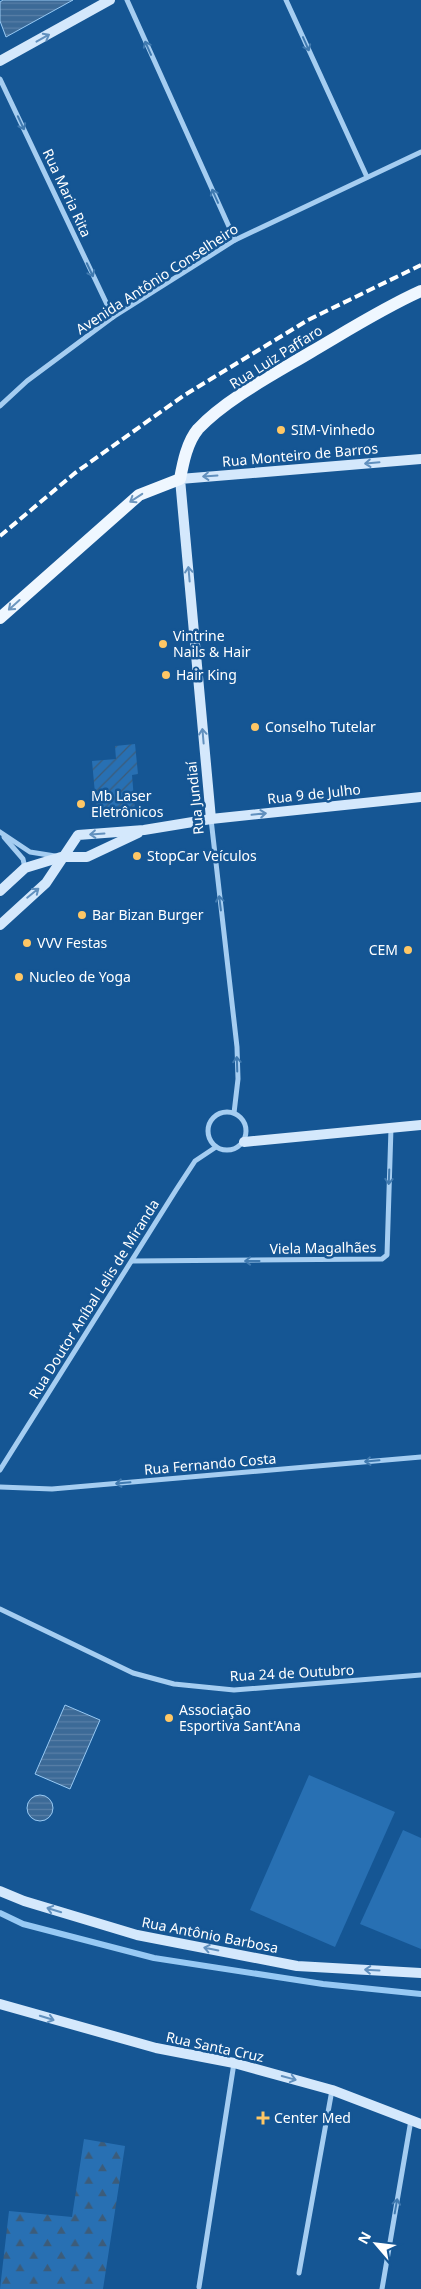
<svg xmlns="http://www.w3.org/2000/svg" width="421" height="2289" viewBox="0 0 421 2289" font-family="'Noto Sans',sans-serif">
  <defs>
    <pattern id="forest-firs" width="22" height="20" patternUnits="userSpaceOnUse" patternTransform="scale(1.25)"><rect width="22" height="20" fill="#2870b3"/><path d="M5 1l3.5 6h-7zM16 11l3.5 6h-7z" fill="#3c5c7a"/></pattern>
    <pattern id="garden-furrows" width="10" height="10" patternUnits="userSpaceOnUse" patternTransform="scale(1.25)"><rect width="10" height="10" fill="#2870b3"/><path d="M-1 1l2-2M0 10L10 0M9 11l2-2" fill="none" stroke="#3c5c7a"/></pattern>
    <pattern id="water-rules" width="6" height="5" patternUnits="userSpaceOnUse" patternTransform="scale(1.25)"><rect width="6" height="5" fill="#3c6a97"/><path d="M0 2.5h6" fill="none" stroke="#5980a7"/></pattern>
  </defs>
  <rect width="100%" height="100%" fill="#155694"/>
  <path fill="url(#forest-firs)" d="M84,2139L125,2146L103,2289H0L9,2211L72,2217Z"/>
  <path fill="url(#garden-furrows)" d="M135,744L138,774L132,775L135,811L97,815L92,761L116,759L115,746Z"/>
  <g fill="#2870b3">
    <path d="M309,1775L395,1812L335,1947L250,1910Z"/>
    <path d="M403,1830L421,1838V1949L360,1924Z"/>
  </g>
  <g fill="url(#water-rules)" stroke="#97c9f4">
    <path d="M3,0H73L6,37L0,21V2Z"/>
    <path d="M65,1705L100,1720L70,1789L35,1774Z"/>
    <circle cx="40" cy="1808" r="13"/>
  </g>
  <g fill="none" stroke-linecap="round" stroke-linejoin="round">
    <path stroke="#97c9f4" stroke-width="6" d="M0,1913L23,1924L154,1958L323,1984L421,1994"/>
    <g stroke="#a5cdf1" stroke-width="5">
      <path d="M127,0L235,240"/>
      <path d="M286,0L367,177"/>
      <path d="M0,79L113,317"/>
      <path d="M0,406L27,381L113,317L235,240L421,152"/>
      <path d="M211,819L237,1047L238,1079L234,1113"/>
      <path d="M0,832L30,852L55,856"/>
      <path d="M4,837L23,859L25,868"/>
      <circle cx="227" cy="1131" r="19"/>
      <path d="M132,1261L382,1259L387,1255L391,1128"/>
      <path d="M0,1470L176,1190L195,1161L216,1147"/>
      <path d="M0,1487L52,1489L421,1457"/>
      <path d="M0,1609L133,1673L174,1684L234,1690L421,1675"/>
      <path d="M299,2273L332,2090"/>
      <path d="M199,2287L234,2063"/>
      <path d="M382,2289L411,2120"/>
    </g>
    <g stroke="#d4e8fc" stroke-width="10">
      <path d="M0,61L110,0"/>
      <path d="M211,819L180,479L421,459"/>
      <path d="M0,891L25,868L61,857H87L138,833"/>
      <path d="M0,925L46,883L78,835L144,830L211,819L421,797"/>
      <path d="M244,1142L421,1125"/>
      <path d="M0,1891L24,1901L137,1935L297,1966L421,1973"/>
      <path d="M0,2004L156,2048L234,2063L332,2090L421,2124"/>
    </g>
    <path stroke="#eff7ff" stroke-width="12" d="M0,618L139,495L180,479C183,463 187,442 198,429C226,399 276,373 311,352C347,331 383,308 421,291"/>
    <path stroke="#fff" stroke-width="4" stroke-dasharray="9 4" stroke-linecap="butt" d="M0,536L75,473L183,396L308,320L421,265"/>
  </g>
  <defs><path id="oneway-shaft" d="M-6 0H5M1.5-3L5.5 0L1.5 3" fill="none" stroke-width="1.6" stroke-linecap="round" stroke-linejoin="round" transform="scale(1.25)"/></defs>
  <g stroke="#6190be">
    <use href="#oneway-shaft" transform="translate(43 38) rotate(-29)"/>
    <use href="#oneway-shaft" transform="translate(372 463) rotate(175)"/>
    <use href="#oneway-shaft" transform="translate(210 476) rotate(176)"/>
    <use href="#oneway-shaft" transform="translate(189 574) rotate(-95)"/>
    <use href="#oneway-shaft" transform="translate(203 736) rotate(-95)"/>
    <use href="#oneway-shaft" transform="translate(259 814) rotate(-6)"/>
    <use href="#oneway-shaft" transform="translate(97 834) rotate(176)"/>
    <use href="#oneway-shaft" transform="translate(33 893) rotate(-39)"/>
    <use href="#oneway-shaft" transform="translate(54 1910) rotate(-163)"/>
    <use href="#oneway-shaft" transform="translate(211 1949) rotate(-169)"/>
    <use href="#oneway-shaft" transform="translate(372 1970) rotate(-177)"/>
    <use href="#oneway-shaft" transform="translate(47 2018) rotate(17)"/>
    <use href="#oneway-shaft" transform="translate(289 2078) rotate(15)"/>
  </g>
  <g stroke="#407ab0">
    <use href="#oneway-shaft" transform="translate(306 44) rotate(66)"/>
    <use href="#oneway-shaft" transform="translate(148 48) rotate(-114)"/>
    <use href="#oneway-shaft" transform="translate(21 123) rotate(65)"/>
    <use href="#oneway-shaft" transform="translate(215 196) rotate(-114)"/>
    <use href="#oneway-shaft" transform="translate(90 270) rotate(65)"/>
    <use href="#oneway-shaft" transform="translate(220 903) rotate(-97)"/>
    <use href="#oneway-shaft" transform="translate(237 1064) rotate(-92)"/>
    <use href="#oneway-shaft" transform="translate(389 1177) rotate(92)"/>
    <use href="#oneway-shaft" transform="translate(252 1261) rotate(180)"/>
    <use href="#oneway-shaft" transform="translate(372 1461) rotate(175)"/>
    <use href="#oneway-shaft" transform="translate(123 1483) rotate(175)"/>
    <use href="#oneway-shaft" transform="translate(396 2206) rotate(-80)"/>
  </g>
  <g stroke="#6c96bf">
    <use href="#oneway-shaft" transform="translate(136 498) rotate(147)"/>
    <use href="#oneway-shaft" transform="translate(14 605) rotate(138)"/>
  </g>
  <g fill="#ffc765" stroke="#155694" stroke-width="2">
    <circle cx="281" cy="430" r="5"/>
    <circle cx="163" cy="644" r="5"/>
    <circle cx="166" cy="675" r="5"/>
    <circle cx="255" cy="727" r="5"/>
    <circle cx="81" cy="804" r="5"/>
    <circle cx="137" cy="856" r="5"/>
    <circle cx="82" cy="915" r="5"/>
    <circle cx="27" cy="943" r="5"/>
    <circle cx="408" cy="950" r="5"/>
    <circle cx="19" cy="977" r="5"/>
    <circle cx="169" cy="1718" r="5"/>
    <path d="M260.5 2110.5h5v5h5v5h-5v5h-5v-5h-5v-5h5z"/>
  </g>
  <g text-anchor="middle" stroke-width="5" stroke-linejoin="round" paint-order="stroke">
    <g font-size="14" fill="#fff" stroke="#155694">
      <text transform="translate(67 193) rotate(65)" y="5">Rua Maria Rita</text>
      <text transform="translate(157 279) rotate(-33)" y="5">Avenida Antônio Conselheiro</text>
      <text transform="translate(276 357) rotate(-32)" y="5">Rua Luiz Paffaro</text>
      <text transform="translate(300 455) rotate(-5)" y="5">Rua Monteiro de Barros</text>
      <text transform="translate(314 794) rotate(-6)" y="5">Rua 9 de Julho</text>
      <text transform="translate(195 798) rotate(-96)" y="5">Rua Jundiaí</text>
      <text transform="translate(323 1248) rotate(-1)" y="5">Viela Magalhães</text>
      <text transform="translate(94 1299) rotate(-58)" y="5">Rua Doutor Aníbal Lelis de Miranda</text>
      <text transform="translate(210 1464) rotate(-5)" y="5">Rua Fernando Costa</text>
      <text transform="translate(292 1673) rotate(-3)" y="5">Rua 24 de Outubro</text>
      <text transform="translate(210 1935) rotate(11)" y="5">Rua Antônio Barbosa</text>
      <text transform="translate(215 2047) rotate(12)" y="5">Rua Santa Cruz</text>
    </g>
    <g font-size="14" fill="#fff" stroke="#155694" text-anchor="start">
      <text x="291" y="435">SIM-Vinhedo</text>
      <text x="173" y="641">Vintrine<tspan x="173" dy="16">Nails &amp; Hair</tspan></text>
      <text x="176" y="680">Hair King</text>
      <text x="265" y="732">Conselho Tutelar</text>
      <text x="91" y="801">Mb Laser<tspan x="91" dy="16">Eletrônicos</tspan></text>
      <text x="147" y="861">StopCar Veículos</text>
      <text x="92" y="920">Bar Bizan Burger</text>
      <text x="37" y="948">VVV Festas</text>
      <text x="398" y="955" text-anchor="end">CEM</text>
      <text x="29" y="982">Nucleo de Yoga</text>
      <text x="179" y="1715">Associação<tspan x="179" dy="16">Esportiva Sant'Ana</tspan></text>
      <text x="274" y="2123">Center Med</text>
    </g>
  </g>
  <g transform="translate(376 2244) rotate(298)" stroke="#155694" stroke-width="4" paint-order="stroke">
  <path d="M0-4L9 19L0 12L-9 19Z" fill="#ffffff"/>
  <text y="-8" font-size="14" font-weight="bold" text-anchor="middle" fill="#ffffff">N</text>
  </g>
</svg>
